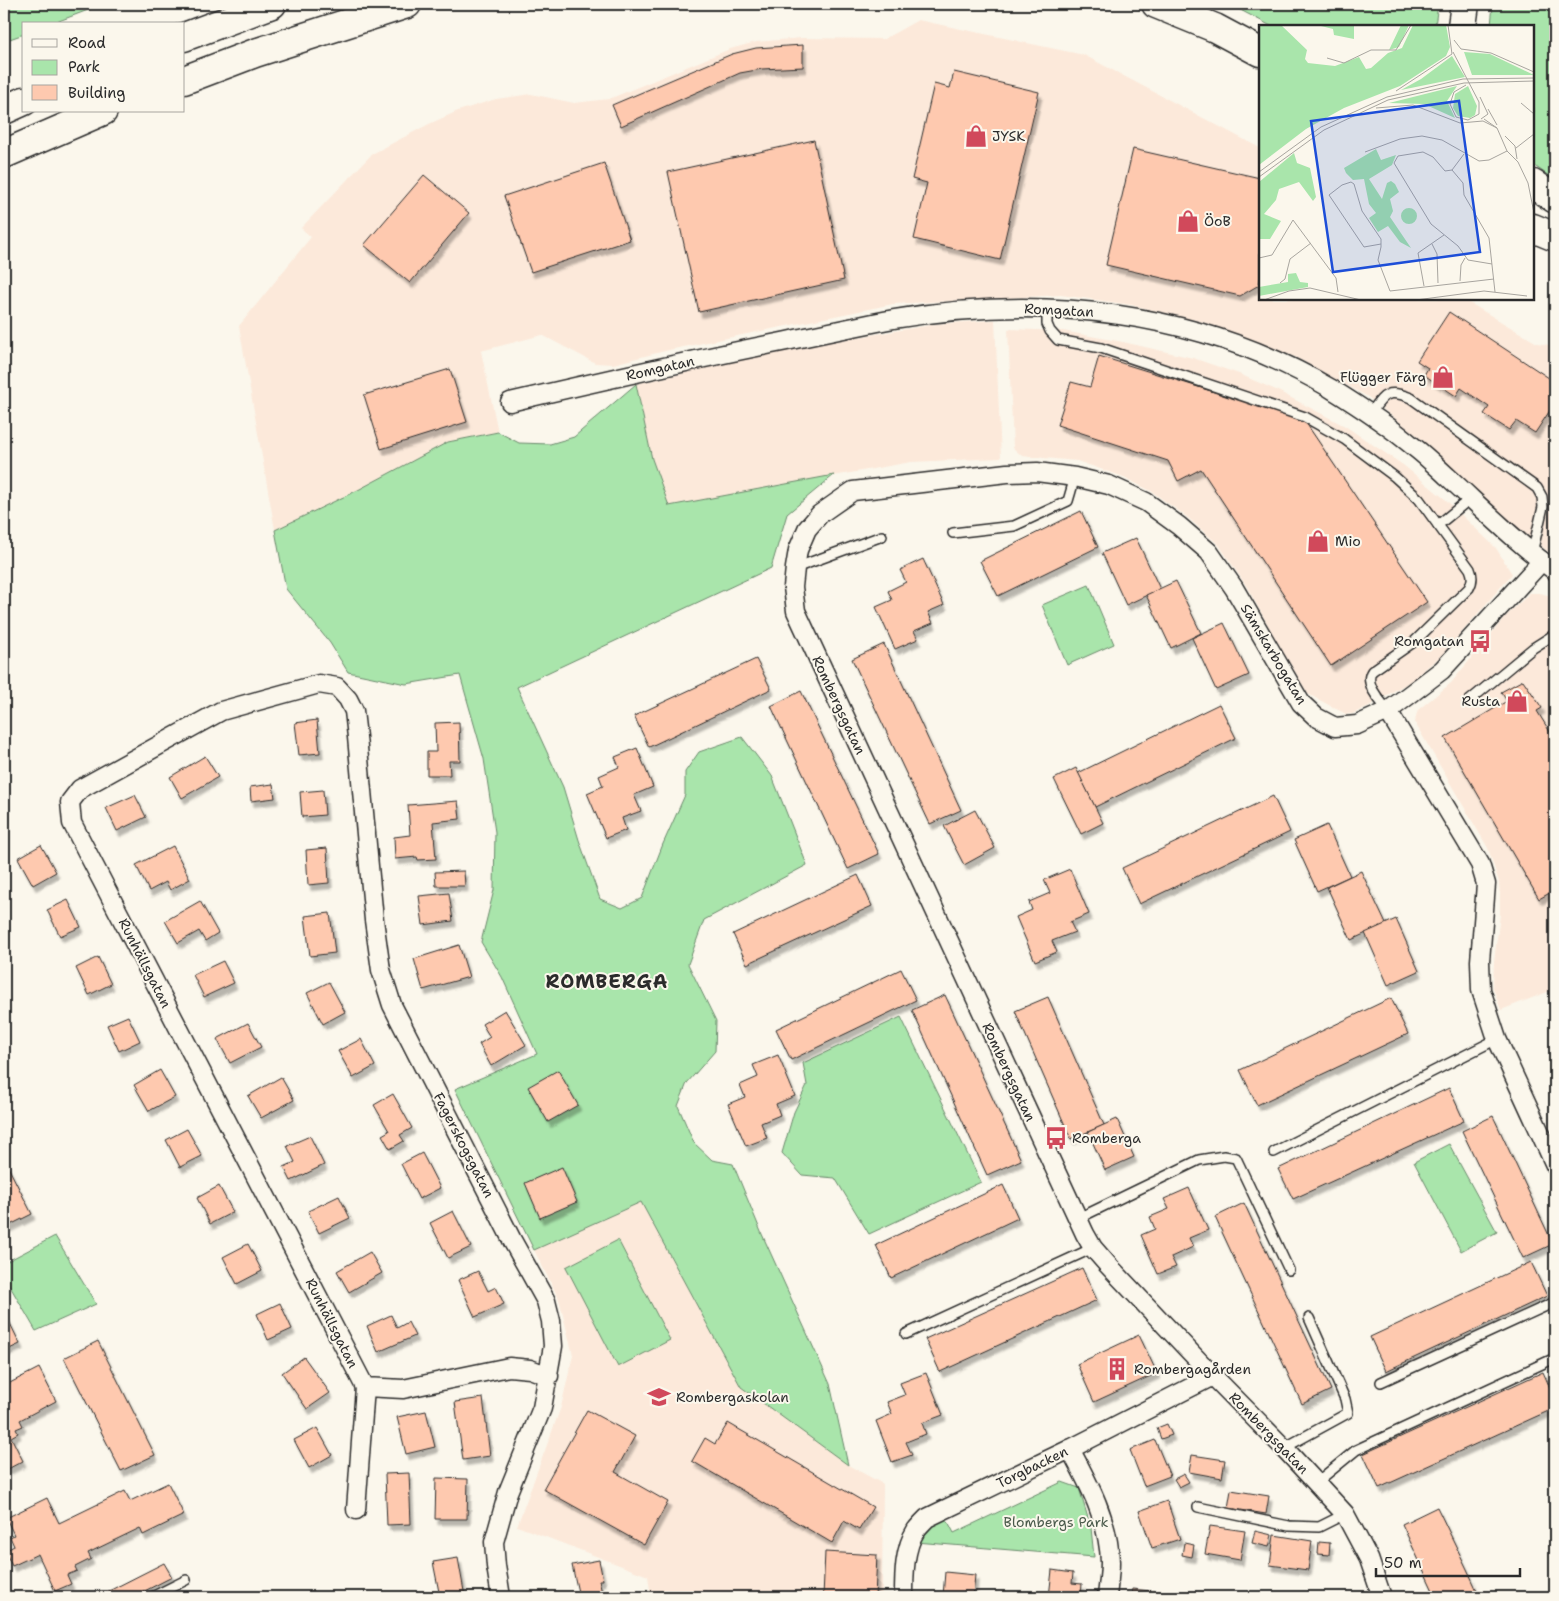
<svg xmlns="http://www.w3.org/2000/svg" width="1559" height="1601" viewBox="0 0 1559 1601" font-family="'Shantell Sans',sans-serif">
  <defs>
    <filter id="shadow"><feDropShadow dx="3" dy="5.5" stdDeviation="1" flood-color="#0004"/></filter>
  </defs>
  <rect width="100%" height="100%" fill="#fbf7ec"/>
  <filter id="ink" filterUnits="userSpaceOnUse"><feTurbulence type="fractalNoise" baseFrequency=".02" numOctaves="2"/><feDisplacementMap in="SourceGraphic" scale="10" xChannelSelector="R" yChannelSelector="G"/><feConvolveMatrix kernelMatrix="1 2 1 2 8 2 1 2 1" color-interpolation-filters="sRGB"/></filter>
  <g filter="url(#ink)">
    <g fill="#fce9da">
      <path d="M918,20L1084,55L1260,148V299H1463L1537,343L1555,346V557L1520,530L1421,439L1368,397L1295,357L1203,322L1132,305L1061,295L893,304L669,350L613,364L595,363L542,335L481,351L498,432L448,442L358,490L275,530L239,326L311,237L301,228L372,154L429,124L458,111L496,99L531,94L574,103L609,99L730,49L756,42L802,38L884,39Z"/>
      <path d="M995,320L1001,458L911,462L668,506L652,459L636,384L799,347L937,324Z"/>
      <path d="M1008,329L1063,331L1123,342L1193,358L1239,374L1276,390L1345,426L1403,465L1445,499L1496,548L1512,574L1442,655L1409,682L1369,706L1352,714H1346L1308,694L1275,638L1247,587L1219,545L1187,517L1151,491L1121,476L1077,461L1022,456L1013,448Z"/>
      <path d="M1530,593H1540L1551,596L1555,601V989L1501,1010L1493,988L1494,961L1500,915V894L1499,882L1488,848L1415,723L1416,716L1418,710L1451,683L1505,617Z"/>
      <path d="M641,1202L741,1387L848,1465L883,1484L882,1597H651L648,1576L517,1526L561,1407L573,1355L559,1299L534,1250Z"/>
    </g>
    <g fill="#a9e5ab" stroke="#6a886b">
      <path d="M4,4H104L51,24H24V34L4,41Z"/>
      <path d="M1229,4H1438L1435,26H1271Z"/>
      <path d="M1493,4H1555V180L1533,165V26H1491Z"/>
      <path d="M636,384L652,459L669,506L834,475L787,514L771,568L517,687L563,787L579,840L600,899L622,908L642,898L663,844L685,795V772L699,752L742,737L772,776L807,865L704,920L688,964L716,1021L715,1051L687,1083L678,1106L694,1143L712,1160L733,1164L761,1232L830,1384L848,1465L741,1387L641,1202L534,1250L455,1089L537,1054L502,977L481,942L494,890L495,832L484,759L460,675L406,684L348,672L330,643L286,589L275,530L358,490L448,442L498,432L519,443L550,444L574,437Z"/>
      <path d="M1089,585L1114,644L1067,665L1042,605Z"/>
      <path d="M901,1017L981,1182L869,1234L835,1178L802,1175L782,1153L794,1112L807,1085L803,1063Z"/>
      <path d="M1449,1144L1497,1232L1461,1251L1414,1162Z"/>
      <path d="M55,1236L96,1304L36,1331L4,1276V1263Z"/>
      <path d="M618,1240L670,1340L618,1367L566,1267Z"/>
      <path d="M1062,1482L1079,1488L1091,1528L1094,1557L916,1542L922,1531L944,1514L954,1533Z"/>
    </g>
    <g fill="#fec9af" stroke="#2b2b2b" filter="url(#shadow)">
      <path d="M803,45V67L762,69L740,73L621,126L612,105L732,54L756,48Z"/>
      <path d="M954,72L1039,92L1000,260L914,239L927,183L912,179L934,84L950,88Z"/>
      <path d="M814,140L844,280L699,312L668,172Z"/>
      <path d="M1133,149L1260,178V277L1259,285L1240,296L1106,265Z"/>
      <path d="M604,163L630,240L531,272L504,196Z"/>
      <path d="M424,175L469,213L410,283L364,245Z"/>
      <path d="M1449,312L1555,382V403L1535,433L1516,421L1509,430L1484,414L1489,407L1461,388L1456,396L1424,375L1428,368L1417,361Z"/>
      <path d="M1099,356L1304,420L1427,602L1331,666L1201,469L1178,481L1168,461L1057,425L1071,382L1090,387Z"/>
      <path d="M450,369L467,422L381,449L364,395Z"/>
      <path d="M1081,511L1098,547L998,596L980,561Z"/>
      <path d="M1136,538L1160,589L1126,605L1102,553Z"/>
      <path d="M923,559L944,605L928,612L933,623L914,631L918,639L895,649L876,607L892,600L888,591L906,582L900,570Z"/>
      <path d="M1176,581L1201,633L1171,648L1146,595Z"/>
      <path d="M1224,623L1249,675L1216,690L1192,638Z"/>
      <path d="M884,644L961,810L930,824L852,659Z"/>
      <path d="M756,659L771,689L649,747L634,716Z"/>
      <path d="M1523,680L1542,708L1537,711L1555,740V890L1539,899L1445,738L1507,701L1501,692Z"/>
      <path d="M801,691L879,854L848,869L771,706Z"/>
      <path d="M1219,704L1236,738L1095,807L1078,773Z"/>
      <path d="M317,720L320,753L299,755L295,723Z"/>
      <path d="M459,722L460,761H449L450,775H427V752H436L435,723Z"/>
      <path d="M637,748L653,787L634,795L641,811L622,818L626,830L606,838L587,793L603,786L599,776L619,767L615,757Z"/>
      <path d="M205,756L218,777L182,798L170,777Z"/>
      <path d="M1076,768L1103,823L1081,834L1054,779Z"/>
      <path d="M273,784L275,798L251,801L250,787Z"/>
      <path d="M323,790L325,815L302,817L300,792Z"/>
      <path d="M135,795L146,817L117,831L106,808Z"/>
      <path d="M1273,796L1290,832L1139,904L1122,868Z"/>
      <path d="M458,801L460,819L433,822L436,859L418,860L417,857L395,859L394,837L410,835L408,805Z"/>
      <path d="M975,810L995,848L964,865L944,826Z"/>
      <path d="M1327,825L1350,876L1317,891L1294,840Z"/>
      <path d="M41,845L56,872L33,885L18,858Z"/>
      <path d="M173,846L190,879L170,890L166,882L149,891L136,865Z"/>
      <path d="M327,848L329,883L308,885L306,850Z"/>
      <path d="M1070,869L1089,914L1070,922L1075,932L1052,941L1057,952L1035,961L1016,917L1032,910L1029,902L1050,893L1044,880Z"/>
      <path d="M464,871L465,886H436L435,872Z"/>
      <path d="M1361,871L1386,924L1351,940L1327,887Z"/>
      <path d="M858,875L872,906L747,964L733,934Z"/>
      <path d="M449,893L453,921L423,925L419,896Z"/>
      <path d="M68,900L81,927L60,936L47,910Z"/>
      <path d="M200,901L218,933L205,941L199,931L178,943L165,921Z"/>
      <path d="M330,913L335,953L310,956L305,916Z"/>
      <path d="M1396,919L1419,971L1388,985L1365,933Z"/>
      <path d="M459,945L469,977L423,990L414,959Z"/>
      <path d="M98,957L111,984L89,995L76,968Z"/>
      <path d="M223,961L234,983L204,997L193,975Z"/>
      <path d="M901,969L916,1000L791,1060L776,1029Z"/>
      <path d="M329,982L345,1012L323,1024L307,993Z"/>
      <path d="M945,995L1021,1160L987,1175L912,1010Z"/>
      <path d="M1048,997L1104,1125L1071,1139L1015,1011Z"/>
      <path d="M1391,998L1408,1034L1257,1105L1240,1070Z"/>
      <path d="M505,1010L526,1045L491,1066L479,1044L490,1037L482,1024Z"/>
      <path d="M128,1016L140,1041L119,1051L107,1025Z"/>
      <path d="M248,1023L261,1047L230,1063L217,1039Z"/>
      <path d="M361,1039L375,1066L353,1078L338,1051Z"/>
      <path d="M778,1055L795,1096L776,1104L780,1115L761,1123L767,1138L746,1146L728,1104L745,1097L740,1085L758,1077L753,1065Z"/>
      <path d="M160,1070L175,1097L149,1111L134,1085Z"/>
      <path d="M558,1070L578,1105L548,1122L528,1087Z"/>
      <path d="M281,1077L294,1100L261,1118L248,1096Z"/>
      <path d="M1449,1088L1464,1121L1293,1199L1278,1169Z"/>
      <path d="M393,1094L412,1128L400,1135L404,1141L390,1149L382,1135L389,1131L374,1105Z"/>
      <path d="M1493,1116L1553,1244L1523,1258L1462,1131Z"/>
      <path d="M1117,1119L1134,1157L1105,1170L1088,1132Z"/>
      <path d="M187,1129L202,1156L180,1167L166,1140Z"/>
      <path d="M310,1136L324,1165L291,1181L284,1167L295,1162L287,1146Z"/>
      <path d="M422,1153L440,1188L419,1199L401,1164Z"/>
      <path d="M4,1159L32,1214L4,1228Z"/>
      <path d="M562,1167L577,1202L540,1218L525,1183Z"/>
      <path d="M1003,1185L1018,1218L891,1278L876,1245Z"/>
      <path d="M219,1186L233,1212L210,1224L197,1198Z"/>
      <path d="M1189,1188L1208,1230L1189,1238L1193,1247L1171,1257L1176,1267L1158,1274L1141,1235L1155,1229L1150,1217L1169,1209L1164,1199Z"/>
      <path d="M339,1196L350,1218L319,1233L308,1211Z"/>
      <path d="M1244,1203L1331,1390L1302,1404L1215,1217Z"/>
      <path d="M453,1211L471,1247L448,1258L430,1223Z"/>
      <path d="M248,1244L262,1271L237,1284L223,1257Z"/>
      <path d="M370,1252L382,1273L349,1292L337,1271Z"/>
      <path d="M1531,1262L1547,1296L1386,1371L1370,1337Z"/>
      <path d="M1082,1268L1097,1300L940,1372L925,1339Z"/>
      <path d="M478,1271L488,1291L496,1287L504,1304L475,1317L458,1280Z"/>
      <path d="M280,1303L292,1329L268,1340L257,1314Z"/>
      <path d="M4,1311L20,1344L5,1351L4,1349Z"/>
      <path d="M391,1315L397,1328L408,1322L415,1336L378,1352L367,1326Z"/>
      <path d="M1139,1335L1157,1373L1094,1402L1077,1364Z"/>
      <path d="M98,1341L155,1455L121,1471L64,1358Z"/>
      <path d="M304,1357L330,1393L307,1409L282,1373Z"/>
      <path d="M39,1368L56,1401L20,1420L23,1426L16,1429L18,1433L11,1437L23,1461L4,1471V1386Z"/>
      <path d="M1543,1372L1555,1399V1408L1379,1488L1363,1454Z"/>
      <path d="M926,1373L943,1415L922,1423L926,1434L906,1442L912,1455L892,1462L876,1421L892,1414L887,1402L905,1395L900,1383Z"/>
      <path d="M483,1398L490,1456L463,1460L455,1402Z"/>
      <path d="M587,1410L635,1436L615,1472L668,1502L644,1545L543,1489Z"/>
      <path d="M426,1411L435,1447L406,1454L397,1417Z"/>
      <path d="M728,1423L873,1507L859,1530L844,1521L832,1543L692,1461L705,1438L715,1444Z"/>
      <path d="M1167,1424L1172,1435L1161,1439L1157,1428Z"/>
      <path d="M317,1428L332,1455L309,1468L294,1440Z"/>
      <path d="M1155,1440L1170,1476L1144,1486L1130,1450Z"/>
      <path d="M1192,1455L1225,1460L1222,1478L1189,1472Z"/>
      <path d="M409,1473L411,1524L387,1525L385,1474Z"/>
      <path d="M1184,1474L1189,1482L1179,1487L1174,1479Z"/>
      <path d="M436,1478L468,1479L467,1519H435Z"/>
      <path d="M168,1483L184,1515L143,1535L140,1528L88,1553L91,1559L75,1567L77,1571L67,1575L71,1584L55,1591L38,1554L12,1566L5,1551L14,1546L10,1537L14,1535L6,1518L47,1498L59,1523L125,1491L130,1501Z"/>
      <path d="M1231,1490L1269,1496L1266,1514L1228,1508Z"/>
      <path d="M1167,1501L1180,1539L1152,1548L1139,1511Z"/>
      <path d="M1437,1507L1467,1569L1480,1597H1436L1402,1524Z"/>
      <path d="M1210,1526L1245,1531L1240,1560L1205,1554Z"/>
      <path d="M1255,1531L1272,1535L1269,1547L1252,1543Z"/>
      <path d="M1274,1535L1312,1541L1308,1570L1270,1565Z"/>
      <path d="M1319,1542L1330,1543L1329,1555L1318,1554Z"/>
      <path d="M1184,1543L1194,1545L1192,1557L1182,1555Z"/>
      <path d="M825,1552L877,1555L875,1597H823Z"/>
      <path d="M458,1558L465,1597H440L433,1562Z"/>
      <path d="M599,1560L603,1580H599L602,1593L579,1597L572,1565Z"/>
      <path d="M164,1563L172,1577L133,1597H97Z"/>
      <path d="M1052,1570L1073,1573L1072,1583L1082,1584L1081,1597H1049Z"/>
      <path d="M945,1572L975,1575L973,1597L943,1596Z"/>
      <path d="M1132,1589L1160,1592V1597H1131Z"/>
    </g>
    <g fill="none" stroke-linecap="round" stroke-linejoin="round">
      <defs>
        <g id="lane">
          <path d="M1047,307V324L1050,331L1058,340L1101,348L1305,417L1344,439L1395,477L1419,499L1438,525"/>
          <path d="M1370,414C1384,395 1386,388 1411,398L1537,488L1542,497L1543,507L1532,553"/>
          <path d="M953,533L1014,526L1068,501L1075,477"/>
          <path d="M795,568L882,536"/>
          <path d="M1469,701L1533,648L1555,634"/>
          <path d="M1388,711C1381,701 1363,684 1372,671L1415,641L1469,588C1473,581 1473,576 1470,569L1438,525L1471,498"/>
          <path d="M1274,1152L1497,1039"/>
          <path d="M1077,1219L1199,1160L1224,1156L1236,1158L1289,1270"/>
          <path d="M906,1334L1093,1248"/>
          <path d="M1381,1382L1555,1302"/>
          <path d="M1284,1448L1348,1413L1345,1399L1309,1318"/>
          <path d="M1317,1482L1356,1450L1555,1358"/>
          <path d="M1198,1507L1289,1526L1319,1527L1345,1514"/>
          <path d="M152,1597L186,1580"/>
        </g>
        <g id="street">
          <path d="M510,402C600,381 691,360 782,342C820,334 857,326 894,319C1044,294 1197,310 1330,388C1359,406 1388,425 1414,447C1426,456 1437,467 1448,477C1483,509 1517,543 1555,571"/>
          <path d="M1388,711L1480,864L1486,884L1480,961L1481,990L1497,1039L1555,1165"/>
          <path d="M1070,1449C1089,1484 1109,1521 1110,1562C1110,1574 1108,1586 1107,1597"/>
          <path d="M356,1510L365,1387"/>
          <path d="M501,1597L496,1566L494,1542L508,1492L542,1408L553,1346L551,1321L546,1301L513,1242L392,1005L381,970L374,920L357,737L354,711L348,699L337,687L319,684L221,711L80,789L70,802L72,823L365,1387L403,1389L509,1367L530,1369L549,1376"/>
          <path d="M904,1597C904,1575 904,1549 916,1530C919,1526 923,1522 927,1518L1070,1449L1213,1376"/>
          <path d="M1382,1597L1369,1559L1345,1514L1284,1448L1213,1376L1107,1264L1093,1248L1085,1234L796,611L793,587L795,568L798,550L807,529L820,514L853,491L1007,473L1037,472L1075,477L1109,485L1146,502L1179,526L1209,552L1234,588L1301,703L1316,717L1335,727L1357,725L1388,711L1442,670L1542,561"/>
        </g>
        <g id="highway">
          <path d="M1156,4L1215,28L1260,52"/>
          <path d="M1462,26L1465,4"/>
          <path d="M184,37L272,4"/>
          <path d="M184,80L255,53L407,4"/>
          <path d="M4,110L24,101"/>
          <path d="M4,154L103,111"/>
          <path d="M1533,184L1555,199"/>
          <path d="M1533,228L1555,237"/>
        </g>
      </defs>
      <use href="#lane" stroke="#2b2b2b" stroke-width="12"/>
      <use href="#street" stroke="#2b2b2b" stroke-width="21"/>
      <use href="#highway" stroke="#2b2b2b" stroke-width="31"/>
      <use href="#lane" stroke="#fbf7ec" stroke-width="9"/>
      <use href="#street" stroke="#fbf7ec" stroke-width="18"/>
      <use href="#highway" stroke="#fbf7ec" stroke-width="28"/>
    </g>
  </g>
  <defs>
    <symbol id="shop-bare" viewBox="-9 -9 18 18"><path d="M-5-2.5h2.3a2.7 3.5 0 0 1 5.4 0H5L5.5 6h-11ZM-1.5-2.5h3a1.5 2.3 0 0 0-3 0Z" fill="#d1495b" stroke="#fbf7ec" stroke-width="2.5" paint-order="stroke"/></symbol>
    <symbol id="bus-bare" viewBox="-9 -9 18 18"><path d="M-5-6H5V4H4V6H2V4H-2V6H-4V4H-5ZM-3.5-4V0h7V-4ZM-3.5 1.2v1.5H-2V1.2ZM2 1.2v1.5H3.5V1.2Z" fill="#d1495b" stroke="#fbf7ec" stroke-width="2.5" paint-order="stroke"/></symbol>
    <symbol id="building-bare" viewBox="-9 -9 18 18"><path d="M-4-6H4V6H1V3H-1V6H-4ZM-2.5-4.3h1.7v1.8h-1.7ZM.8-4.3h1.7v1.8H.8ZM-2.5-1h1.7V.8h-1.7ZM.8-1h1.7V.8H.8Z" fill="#d1495b" stroke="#fbf7ec" stroke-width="2.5" paint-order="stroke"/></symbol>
    <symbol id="school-bare" viewBox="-9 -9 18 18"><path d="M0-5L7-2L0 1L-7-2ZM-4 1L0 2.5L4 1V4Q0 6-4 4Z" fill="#d1495b" stroke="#fbf7ec" stroke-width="2.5" paint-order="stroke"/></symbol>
  </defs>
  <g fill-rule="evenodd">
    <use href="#shop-bare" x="960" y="120" width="32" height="32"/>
    <use href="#shop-bare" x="1172" y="205" width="32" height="32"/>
    <use href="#shop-bare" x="1427" y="361" width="32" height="32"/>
    <use href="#shop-bare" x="1302" y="525" width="32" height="32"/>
    <use href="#bus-bare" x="1464" y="625" width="32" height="32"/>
    <use href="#shop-bare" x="1501" y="685" width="32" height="32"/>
    <use href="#bus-bare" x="1040" y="1122" width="32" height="32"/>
    <use href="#building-bare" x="1101" y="1353" width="32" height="32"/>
    <use href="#school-bare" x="643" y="1381" width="32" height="32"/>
  </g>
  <g text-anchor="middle" stroke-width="4" stroke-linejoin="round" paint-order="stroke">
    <g font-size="14" fill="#2b2b2b" stroke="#fbf7ec" text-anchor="start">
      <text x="992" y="141">JYSK</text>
      <text x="1204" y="226">ÖoB</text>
      <text x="1426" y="382" text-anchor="end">Flügger Färg</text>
      <text x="1335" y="546">Mio</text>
      <text x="1464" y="646" text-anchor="end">Romgatan</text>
      <text x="1500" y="706" text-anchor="end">Rusta</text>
      <text x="1072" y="1143">Romberga</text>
      <text x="1134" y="1374">Rombergagården</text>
      <text x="676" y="1402">Rombergaskolan</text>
    </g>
    <g font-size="14" fill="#2b2b2b" stroke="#fbf7ec">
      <text transform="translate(1059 310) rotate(3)" y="5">Romgatan</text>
      <text transform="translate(660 368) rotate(-13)" y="5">Romgatan</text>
      <text transform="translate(1274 654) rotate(59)" y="5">Sämskarbogatan</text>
      <text transform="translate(839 705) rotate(65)" y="5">Rombergsgatan</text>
      <text transform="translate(145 963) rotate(63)" y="5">Runhällsgatan</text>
      <text transform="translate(1009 1072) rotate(65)" y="5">Rombergsgatan</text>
      <text transform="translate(464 1145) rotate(63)" y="5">Fagerskogsgatan</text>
      <text transform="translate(332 1323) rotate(63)" y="5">Runhällsgatan</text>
      <text transform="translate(1269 1433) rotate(46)" y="5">Rombergsgatan</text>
      <text transform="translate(1032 1467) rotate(-26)" y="5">Torgbacken</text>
    </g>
    <g font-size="14" fill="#4a5a4b" stroke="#fbf7ec">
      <text x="1056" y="1527">Blombergs Park</text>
    </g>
    <g font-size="19" font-weight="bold" letter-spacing="1" fill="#2b2b2b" stroke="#fbf7ec">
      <text x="607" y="988">ROMBERGA</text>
    </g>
  </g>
  <g transform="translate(1259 25)">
    <rect width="275" height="275" fill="#fbf7ec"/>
    <path d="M0,0H22L48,25L46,34L49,38L76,41L100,32L107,44L112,43L129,28L143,23L154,0H187L191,22L187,31L141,61L85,83L47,104L0,140ZM58,0H95V14L75,10L74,4ZM142,0H150L140,22L130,25ZM205,27L231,29L275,50H213ZM193,31L206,52L142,65L162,54ZM198,61L188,76L196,93L165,79L130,78ZM209,61L218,81L216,90L211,93L199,91L194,83L196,69ZM117,124L122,135L137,130L133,140L110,154L123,174L128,158L132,156L136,159L140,167L131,174L134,186L131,192L152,223L141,217L129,201L119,207L110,193L117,188L110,179L105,154L94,155L87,148L85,143ZM35,128L38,138L51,143L57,172L54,176L40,157L20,164L17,175L5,189L22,196L11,214H0V157ZM142 191a8 8 0 1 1 16 0a8 8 0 1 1-16 0ZM37,248L41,257L49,258V262L0,271V262L29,257V249Z" fill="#a9e5ab"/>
    <path fill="none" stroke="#a8a59f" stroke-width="1" d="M195,15L202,24L232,28L275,47M194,27L220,77V89L209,95L197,92L191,79L195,67L207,60M68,33L85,38L112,25H137L152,0M137,66L193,29L189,0M221,72L229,89L222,94M262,78L275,89M117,83L154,80L201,98L224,96L238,103M229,84L238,100M225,94L238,103L248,126L259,137L269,158L275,188M246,111L256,121L258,134M257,123L275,109M106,127L141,114L163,111L183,115L220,136L230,135L248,126M193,145L186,146L174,132L164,127L139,131L135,138L172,199L199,221L209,235L233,239M193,145L204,158L205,170L230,213L236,267M193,145L205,129M0,147L62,102L128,72L204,54L275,53M0,152L65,105L129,75L205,58L275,56M122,219L105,222L70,170L83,160L92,157L95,159L103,186L122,214V222L119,235L131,266L235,254M173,219L178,229L179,258M0,233L13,230L34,195L77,253L79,267M201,256L202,240L206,233M21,258L26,254L31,234L52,218M165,261L159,228L185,210M5,275L30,266L51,263L102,275M157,275L225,266L268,271"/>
    <path fill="#1d4ed8" fill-opacity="0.15" stroke="#1d4ed8" stroke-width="2.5" d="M200,76L221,227L74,247L52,96Z"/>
    <rect width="275" height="275" fill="none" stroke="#2b2b2b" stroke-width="2.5"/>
  </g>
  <rect width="1559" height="1601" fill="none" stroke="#fbf7ec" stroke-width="20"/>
  <rect x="10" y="10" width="1539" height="1581" fill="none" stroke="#2b2b2b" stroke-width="2" filter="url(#ink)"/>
  <rect x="22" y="22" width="162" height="90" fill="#fbf7ec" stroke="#a8a59f"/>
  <rect x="32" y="39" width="25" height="8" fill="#fbf7ec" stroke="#a8a59f"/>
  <text x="68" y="48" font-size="15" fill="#2b2b2b">Road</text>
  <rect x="32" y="60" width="25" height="15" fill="#a9e5ab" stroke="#a8a59f"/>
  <text x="68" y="72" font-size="15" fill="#2b2b2b">Park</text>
  <rect x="32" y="85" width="25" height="15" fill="#fec9af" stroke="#a8a59f"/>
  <text x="68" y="98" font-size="15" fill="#2b2b2b">Building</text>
  <path d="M1376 1568v8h144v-8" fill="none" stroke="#2b2b2b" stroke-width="2.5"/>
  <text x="1384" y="1568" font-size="15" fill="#2b2b2b" stroke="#fbf7ec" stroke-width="4" paint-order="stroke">50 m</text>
</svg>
